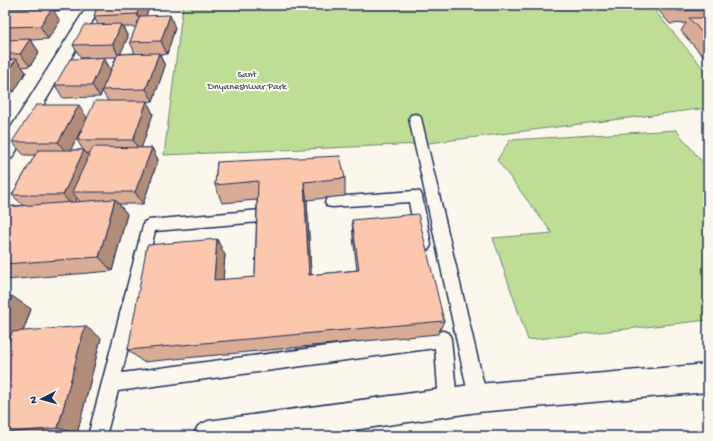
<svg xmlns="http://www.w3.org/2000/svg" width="713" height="441" viewBox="0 0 713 441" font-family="'Gochi Hand',sans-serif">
  <rect width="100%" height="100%" fill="#fbf7ec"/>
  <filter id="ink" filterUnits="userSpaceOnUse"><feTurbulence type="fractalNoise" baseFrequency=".025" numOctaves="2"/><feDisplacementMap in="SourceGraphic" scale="8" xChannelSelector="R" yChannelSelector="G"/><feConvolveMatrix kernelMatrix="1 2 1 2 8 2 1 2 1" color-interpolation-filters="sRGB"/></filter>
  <g filter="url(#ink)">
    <g fill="#bede96" stroke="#6c867a">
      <path d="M183,5H650L708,74V108L421,144L164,155Z"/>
      <path d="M676,130L708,169V320L528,340L493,238L552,233L497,160L510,140Z"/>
    </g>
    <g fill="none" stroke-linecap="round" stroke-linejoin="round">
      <defs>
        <g id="service">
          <path d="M415,114L419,115L421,118L487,398L484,404L478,407L472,404L469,398L409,118L411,115Z"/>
          <path d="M415,191L420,192L422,196L431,245L429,249L424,251L419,249L417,245L409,202L332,207L327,206L325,202L327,198L332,197Z"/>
          <path d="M260,210L265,212L267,216L265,220L260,222L155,231L122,373L443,331L449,333L451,339L457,402L454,408L448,411L442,408L439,402L435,348L118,391L106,436H88L144,222L149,220Z"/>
        </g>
        <g id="minor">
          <path d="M74,5L72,8L67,9L5,14V6Z"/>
          <path d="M88,5H102L12,158L5,160V137Z"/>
          <path d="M708,364V392L478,412L311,436H193L198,426L208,421L478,384Z"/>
        </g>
      </defs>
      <use href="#service" stroke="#1b2f5e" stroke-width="3"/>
      <use href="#minor" stroke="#1b2f5e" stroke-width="3"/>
      <use href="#service" fill="#fbf7ec" fill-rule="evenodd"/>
      <use href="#minor" fill="#fbf7ec" fill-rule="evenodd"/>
    </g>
    <g fill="#d9ac95" stroke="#1b2f5e" fill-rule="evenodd">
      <path d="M98,5H150L146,16L175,28L167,54L160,55L165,66L153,101L147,102L153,114L141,148H152L158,160L143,204H119L127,214L112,271L5,280V207L23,205L12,195L35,155H24L12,142L87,118L70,150H83L77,140L108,101L102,91L100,97L63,98L55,85L104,58L111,70L116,57L81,58L73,45L98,25L94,16ZM123,27H136L130,42L135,53L120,54L128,37ZM87,153H91L89,156ZM77,198L80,201L76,202Z"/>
      <path d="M654,5H708V60H706L681,31L686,23L670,24Z"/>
      <path d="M5,9L60,21L48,39L31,40L39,52L30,66L22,67L26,72L14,92H5Z"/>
      <path d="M217,162L345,178V196L307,200L311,275L357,270L353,237L352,220L444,321L438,334L143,362L128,350L225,255L223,280L255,277L257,200L222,203L215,185Z"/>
      <path d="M5,297L31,309L23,332L101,338L77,434L57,436H5Z"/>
    </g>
    <g fill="#b08c79" stroke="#1b2f5e">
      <path d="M140,5H150L142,27L137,14Z"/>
      <path d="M52,8L60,21L48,39L40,26Z"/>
      <path d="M170,15L175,28L167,54L161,41Z"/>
      <path d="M121,24L128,37L119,57L113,44Z"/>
      <path d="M30,39L39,52L30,66L20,54Z"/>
      <path d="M159,53L165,66L153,101L146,89Z"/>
      <path d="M104,58L111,71L102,90V91L100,97L92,85Z"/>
      <path d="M16,59L26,72L14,92L5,81V77Z"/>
      <path d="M147,101L153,114L140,152L133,140Z"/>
      <path d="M79,105L87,118L68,155L58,142Z"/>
      <path d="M152,148L158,160L143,204L135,192Z"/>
      <path d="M84,150L93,162L72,192L77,198L73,207L63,195Z"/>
      <path d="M304,182L307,200L312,290L309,275Z"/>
      <path d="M115,199L127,214L112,271L99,257Z"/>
      <path d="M217,239L225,255L222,295L214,280Z"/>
      <path d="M12,296L31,309L5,381V315Z"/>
      <path d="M85,326L101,338L77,434L58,428Z"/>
    </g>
    <g fill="#fcc8ad" stroke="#1b2f5e">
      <path d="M98,5H140L137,14L94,16Z"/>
      <path d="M673,5H708V10L678,11Z"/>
      <path d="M52,8L40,26L5,27V9Z"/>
      <path d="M170,15L161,41L130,42L140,16Z"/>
      <path d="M689,18H708V39Z"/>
      <path d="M121,24L113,44L73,45L84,25Z"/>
      <path d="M30,39L20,54H5V40Z"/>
      <path d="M159,53L146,89L102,90L118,54Z"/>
      <path d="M104,58L92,85H55L70,59Z"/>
      <path d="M16,59L5,77V60Z"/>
      <path d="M95,101H147L133,140H77Z"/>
      <path d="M36,105H79L58,142H12Z"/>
      <path d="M93,147L152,148L135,192H72Z"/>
      <path d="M38,150H84L63,195H12Z"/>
      <path d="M340,156L345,178L304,182L309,275L359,270L352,220L418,214L444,321L128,350L147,245L217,239L214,280L255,277L258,181L215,185L217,162Z"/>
      <path d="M115,199L99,257L5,264V207Z"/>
      <path d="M12,296L5,315V297Z"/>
      <path d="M85,326L58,428L5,433V353L12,332Z"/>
    </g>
  </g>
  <g text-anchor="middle" stroke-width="4" stroke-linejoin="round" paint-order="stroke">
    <g font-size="10" fill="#445b6c" stroke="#fbf7ec">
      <text x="247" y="77">Sant<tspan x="247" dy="12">Dnyaneshwar Park</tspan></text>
    </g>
  </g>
  <rect width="713" height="441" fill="none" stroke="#fbf7ec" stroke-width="20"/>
  <rect x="10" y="10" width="693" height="421" fill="none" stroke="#1b2f5e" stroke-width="1.5" filter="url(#ink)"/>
  <g transform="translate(42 399) rotate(264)" stroke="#fbf7ec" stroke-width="3" paint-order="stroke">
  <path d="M0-3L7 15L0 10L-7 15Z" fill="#1b2f5e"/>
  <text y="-6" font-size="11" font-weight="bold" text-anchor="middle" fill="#1b2f5e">N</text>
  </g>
</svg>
